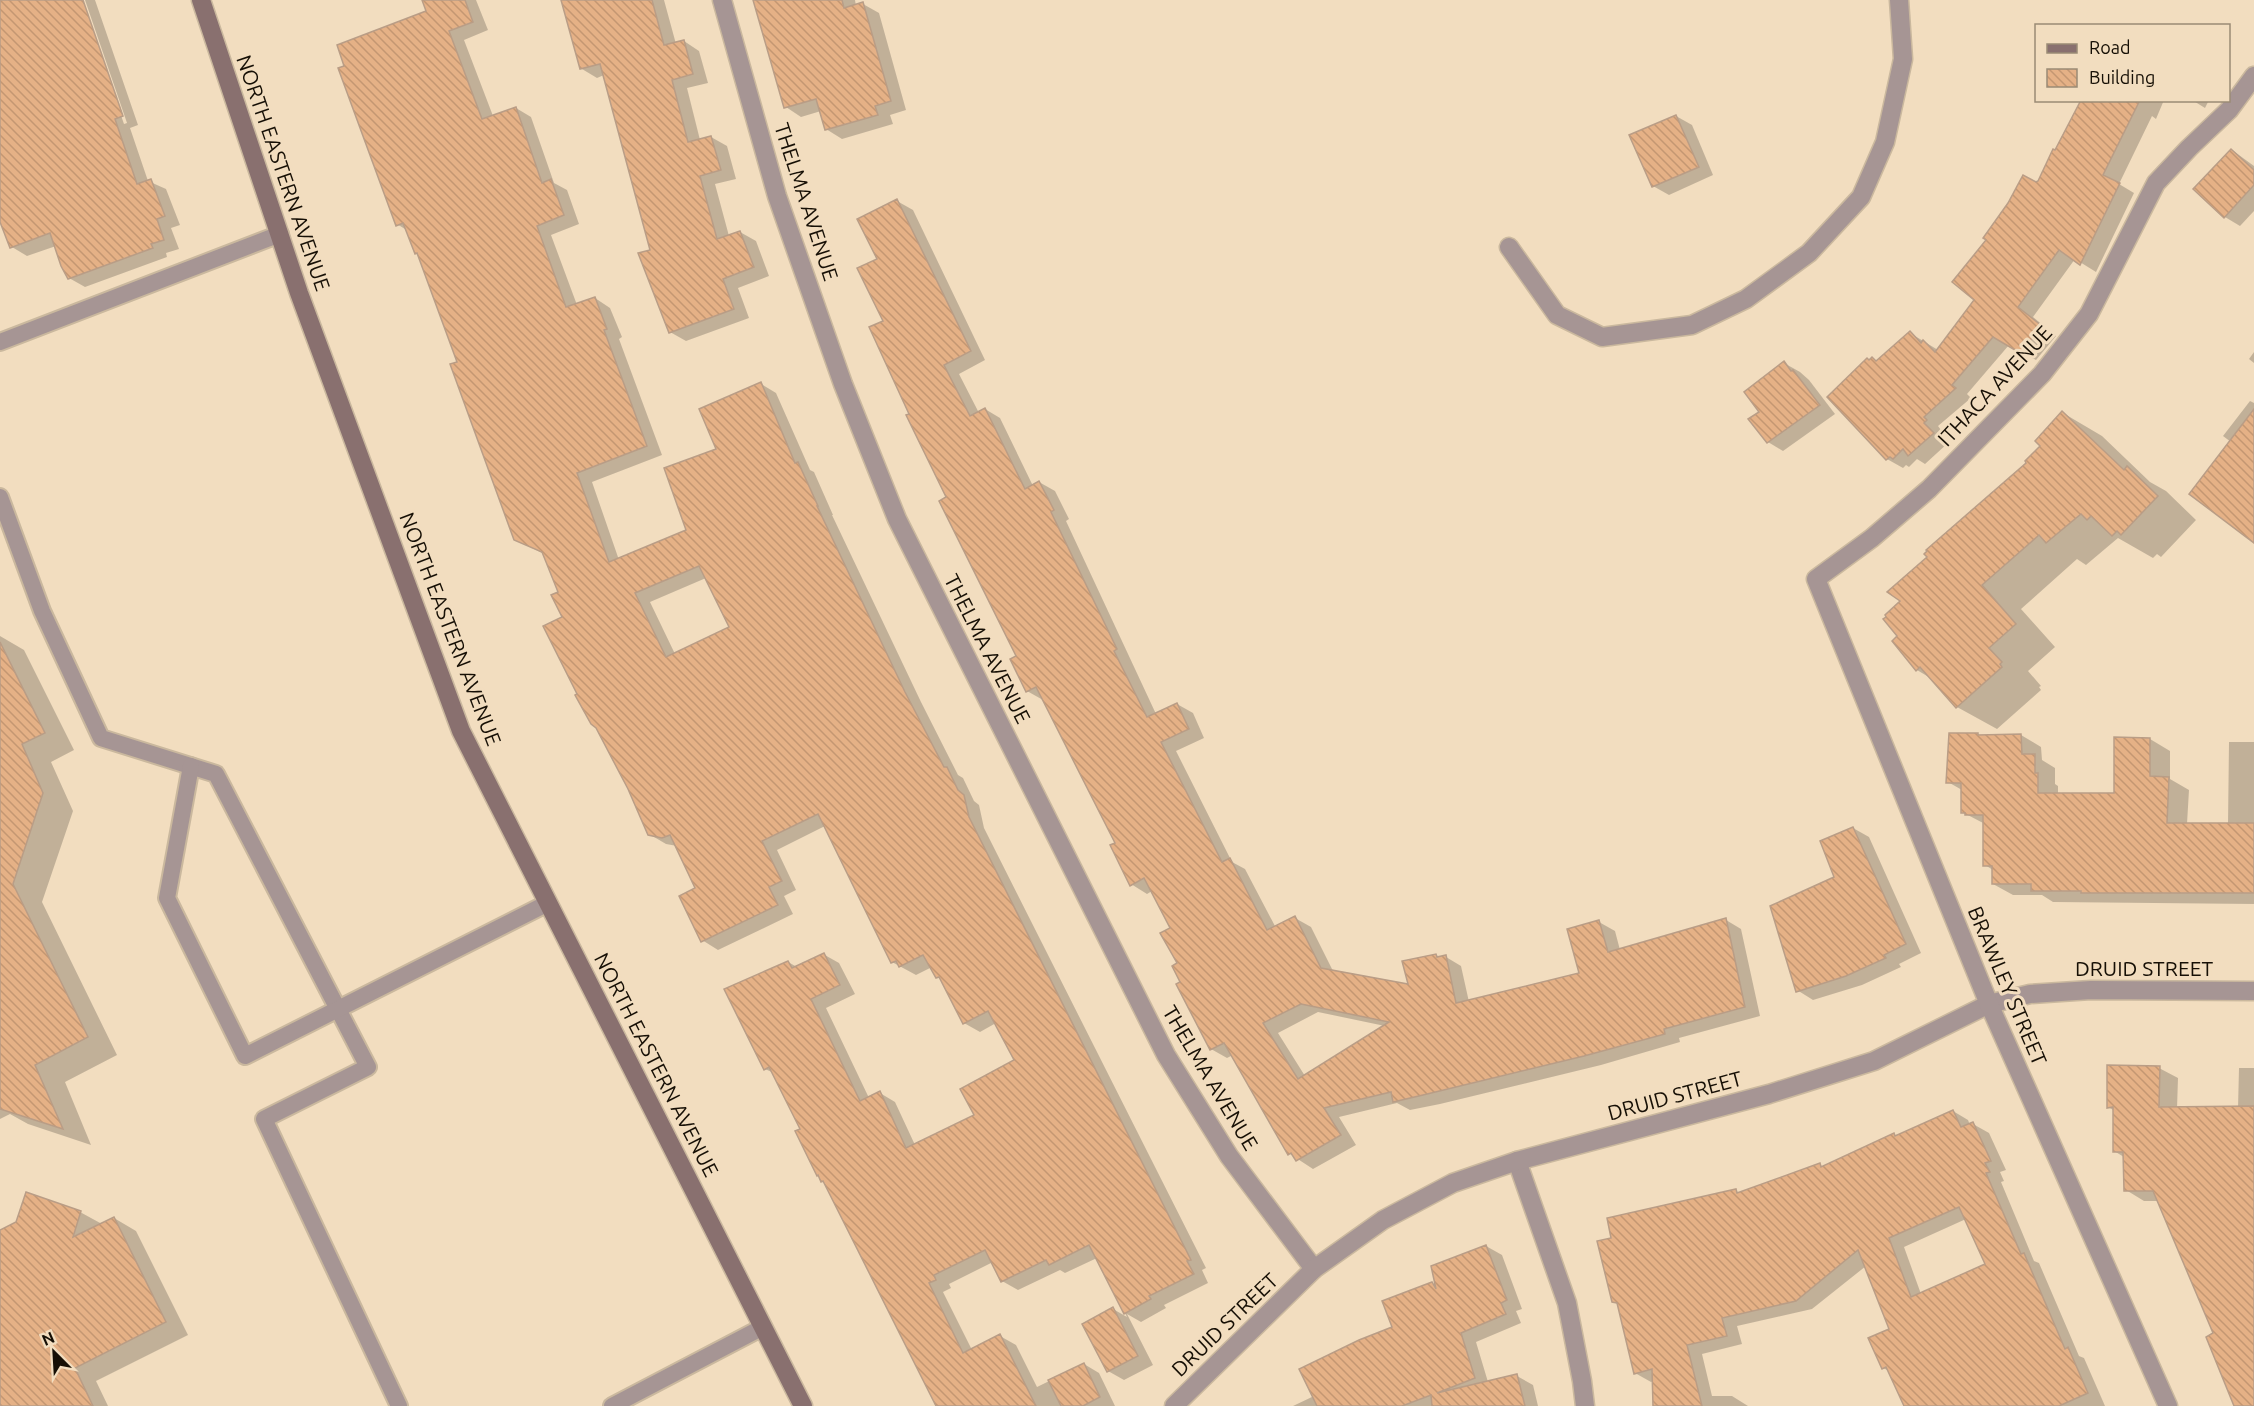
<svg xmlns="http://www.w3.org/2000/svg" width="2254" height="1406" viewBox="0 0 2254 1406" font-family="Ubuntu,sans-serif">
  <defs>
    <pattern id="building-back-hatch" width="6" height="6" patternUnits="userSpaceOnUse" patternTransform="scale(1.5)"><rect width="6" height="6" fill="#e5b186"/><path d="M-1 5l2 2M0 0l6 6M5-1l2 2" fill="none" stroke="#c49772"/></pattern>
  </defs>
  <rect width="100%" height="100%" fill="#f2ddbf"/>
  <g fill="#0003" fill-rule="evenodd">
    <path d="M0,0H81L124,124L127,123L85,0H95L138,125L130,128L148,181L166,189L180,225L171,228L179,249L166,253L167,257L85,287L69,278L56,246L27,256L12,247Z"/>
    <path d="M429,0H476L488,30L464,40L493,116L516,108L531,117L554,183L567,190L579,224L551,235L577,305L595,298L610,308L622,337L619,339L662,455L592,482L619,560L687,531L718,450L761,384L776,393L810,470L814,472L833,515H832L921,702L958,775L963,778L974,801L979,805L984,828L1206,1268L1202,1270L1208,1283L1164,1305L1166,1308L1141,1322L1127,1314L1153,1365L1124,1380L1108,1371L1113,1309L1127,1317L1097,1258L1065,1273L1060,1270L1018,1290L1002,1281L993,1262L949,1284L951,1288L943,1292L972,1350L1000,1336L1016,1345L1037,1387L1084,1364L1099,1373L1115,1406H938L774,1073L765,1069L788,962L797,967L823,954L839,963L855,994L826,1008L869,1098L880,1093L895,1102L915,1145L976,1116L1016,1061L996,1023L980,1032L964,1023L942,980L937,977L932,967L916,975L892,962L825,826L777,850L796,890L784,896L793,914L718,950L702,940L697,889L677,846L666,844L649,834L629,789L579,695L559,592L544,554L515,539L459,363L419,254L416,253L408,231L397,224ZM706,578L731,627L675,654L650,602Z"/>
    <path d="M563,0H664L676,44L684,41L699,51L708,83L687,88L700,140L711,137L727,146L736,179L715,184L729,236L740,232L756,241L769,276L738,288L749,318L686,341L670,332L652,251L604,75L597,78L582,69Z"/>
    <path d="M753,0H855L856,6L863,4L879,13L906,110L890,115L893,124L842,139L826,129L821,111L801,117L786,107Z"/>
    <path d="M2081,100H2164L2156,119L2152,116L2119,184L2134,193L2096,272L2075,259L2033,317L2056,336L2036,360L2009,345L1967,394L1971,398L1938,426L1941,430L1939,432L1948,443L1925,464L1917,459L1909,467L1906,465L1903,468L1887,459L1878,362L1910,333L1938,350L1976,300Z"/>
    <path d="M2192,100H2209L2205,108Z"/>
    <path d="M1676,116L1692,125L1713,175L1669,195L1653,186Z"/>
    <path d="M2232,150L2254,166V211L2240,226L2225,217Z"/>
    <path d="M897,201L913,210L985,360L959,374L979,413L985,409L1000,418L1033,486L1039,482L1055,491L1069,519L1066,521L1156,714L1177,704L1193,713L1204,738L1176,751L1232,862L1245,869L1276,928L1295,918L1311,927L1333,971L1410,986L1436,955L1441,958L1446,957L1461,966L1469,1002L1581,974L1599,922L1615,931L1620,950L1726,920L1741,929L1760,1016L1679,1038L1680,1042L1601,1065L1440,1104L1410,1110L1397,1103L1339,1117L1356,1145L1313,1169L1290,1154L1233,1055L1227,1058L1211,1049L1182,983L1172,928L1152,891L1147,894L1131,884L1117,843L1043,700L1027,691L1018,657L911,415L885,321L879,259ZM1318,1012L1385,1026L1305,1076L1278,1033Z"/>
    <path d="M2254,352V363L2249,359Z"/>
    <path d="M1784,363L1800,372L1809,380L1835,414L1783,451L1768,442L1761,412Z"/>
    <path d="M2250,401L2254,403V540L2231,442L2223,436Z"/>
    <path d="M2063,413L2102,436L2150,482L2166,491L2196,520L2161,557L2157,554L2153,558L2118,538L2086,565L2077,559L2021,609L2055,647L2028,671L2041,686L2039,687L2041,690L1997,729L1957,707L1932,679L1917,670L1900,636L1902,601L1929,557L2029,463Z"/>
    <path d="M0,636L24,650L74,750L51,762L73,811L42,902L117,1055L65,1082L91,1145L28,1124L10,1114L0,1119Z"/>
    <path d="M2021,735L2041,747L2042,760L2055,768V784L2058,786V794H2115L2150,739L2170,751V779L2189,790L2187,824H2228L2229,742H2254V904L2053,902L2042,895H2013L1993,884V870L1985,865V824L1962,812V790L1948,782L1980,736Z"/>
    <path d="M1853,828L1869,837L1921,953L1899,964L1901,967L1862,985L1813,1000L1797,990Z"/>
    <path d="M2159,1068L2178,1078L2177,1109L2238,1108L2239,1068H2254V1406H2243L2159,1201H2144L2126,1190L2124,1157L2114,1151L2115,1111L2108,1107Z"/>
    <path d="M1953,1111L1968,1120L1970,1125L1973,1124L1989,1133L2006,1170L2000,1172L2004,1181L2001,1182L2034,1261L2039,1263L2079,1356L2084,1358L2105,1406H1964L1883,1368L1891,1329L1866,1266L1812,1309L1737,1326L1742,1344L1702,1354L1712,1396H1732L1748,1406H1654V1381L1651,1382L1635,1373L1619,1305L1613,1301V1239L1736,1191L1740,1193L1820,1165L1824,1167L1894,1135L1897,1137ZM1966,1219L1987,1265L1921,1294L1904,1247Z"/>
    <path d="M80,1212L102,1224L114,1218L136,1231L188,1335L96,1381L108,1406H1L0,1232Z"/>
    <path d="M1486,1246L1502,1255L1522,1309L1516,1311L1521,1323L1476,1342L1488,1382L1517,1376L1533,1385L1538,1406H1293L1314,1396L1394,1328L1432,1284L1437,1287Z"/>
  </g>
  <g fill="url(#building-back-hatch)" stroke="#b99d86" stroke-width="1.5" fill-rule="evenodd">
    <path d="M0,0H83L123,116L115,119L137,184L151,179L165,216L157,219L164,240L151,244L153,248L68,279L61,266L50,233L10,248L0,222Z"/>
    <path d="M422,0H465L473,22L449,31L482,119L516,107L542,183L551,179L564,215L537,226L566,307L595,297L607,329L604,330L647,446L577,473L609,562L686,530L664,468L716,449L699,409L761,382L795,463L798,462L818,506H817L905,692L944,767H947L958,790L964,795L969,817L1191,1260L1187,1261L1194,1274L1149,1296L1151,1299L1124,1314L1089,1245L1049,1265L1046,1260L1001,1282L985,1250L934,1275L936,1280L929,1283L963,1353L1000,1334L1036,1406H936L823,1181L821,1182L818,1175L817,1176L795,1131L800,1129L769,1067L764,1070L724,989L788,961L792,968L824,953L840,985L811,999L860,1101L880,1091L906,1148L974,1115L960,1089L1014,1060L988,1011L963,1024L939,977L936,978L923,955L899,967L896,961L891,963L818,814L762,841L782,881L769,887L778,905L701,942L679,896L695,888L670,835L662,838L648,835L628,789L596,728L591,724L575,695L577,694L543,626L562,617L551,595L558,592L542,552L514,540L450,364L457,362L417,253L415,254L403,223L396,226L338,68L344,66L337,45L426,11ZM699,566L729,627L666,657L635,593Z"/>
    <path d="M561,0H652L664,45L684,40L693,74L672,80L688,142L711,136L721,170L700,176L717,239L740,231L754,267L723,279L734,309L669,333L638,253L650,250L600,64L580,69Z"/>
    <path d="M753,0H842L844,8L863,2L891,101L875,106L878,115L825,130L816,99L784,108Z"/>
    <path d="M2081,100H2140L2103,175L2120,183L2080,265L2059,250L2018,307L2042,326L2020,353L1993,337L1952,385L1956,388L1924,417L1927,420L1924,423L1934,433L1908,456L1903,449L1893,459L1890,457L1886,460L1827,397L1867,358L1869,360L1872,357L1876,361L1910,331L1921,343L1923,340L1935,352L1974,300L1952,282L1986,240L1983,238L2008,203L2023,175L2036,182L2038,181L2053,149L2055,150Z"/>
    <path d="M1676,115L1699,167L1652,187L1629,135Z"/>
    <path d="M2231,149L2254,170V185L2224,218L2193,189Z"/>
    <path d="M897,199L971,351L944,365L970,416L985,408L1025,489L1039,481L1054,510L1051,512L1117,649L1114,651L1147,717L1177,703L1189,729L1161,742L1222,862L1230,858L1267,930L1295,916L1321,968L1408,984L1402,961L1436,954L1437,957L1446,955L1456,1003L1579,973L1567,929L1599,920L1608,952L1726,918L1745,1007L1664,1029L1665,1034L1584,1056L1423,1095L1393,1102L1391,1092L1324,1108L1341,1135L1296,1161L1291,1153L1288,1155L1224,1043L1210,1050L1176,984L1180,982L1172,966L1177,963L1160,933L1170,928L1144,878L1130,886L1110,845L1115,843L1036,687L1026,692L1010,659L1016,656L939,501L946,497L906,415L909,414L869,327L883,321L857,268L877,259L857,219ZM1301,1004L1389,1022L1298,1079L1263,1023Z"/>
    <path d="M1784,361L1791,371L1793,370L1820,405L1767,443L1748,419L1759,412L1744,392Z"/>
    <path d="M2254,409V543L2189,494Z"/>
    <path d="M2062,411L2124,470L2127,466L2158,496L2121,535L2117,531L2112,536L2091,516L2087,520L2081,514L2046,543L2039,535L1982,585L2016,624L1989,648L2002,662L2000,664L2002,667L1956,708L1920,667L1916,671L1892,641L1897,636L1883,619L1886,617L1885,615L1900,601L1887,592L1927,557L1924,554L1927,551L1926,550L2026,463L2025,461L2040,446L2035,441Z"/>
    <path d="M0,642L45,733L22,744L43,793L13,884L88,1037L35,1065L63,1129L0,1109Z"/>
    <path d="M1949,733H1978V735L2021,734L2022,754H2035V773H2038V793H2114V737L2150,738V776L2169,777L2167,823H2254V893H2081V891H2031V884H1992V866H1983V815H1965V813H1961V783H1946Z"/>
    <path d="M1853,827L1906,944L1884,955L1886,958L1846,976L1796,992L1770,906L1834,877L1820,841Z"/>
    <path d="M2107,1065L2160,1066L2159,1107L2254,1106V1406H2234L2206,1337L2213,1333L2153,1191H2124L2123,1152H2113V1107L2107,1108Z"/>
    <path d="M1953,1110L1961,1127L1973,1122L1991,1161L1985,1163L1990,1172L1986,1173L2021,1254L2024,1253L2065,1349L2068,1347L2088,1393L2059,1406H1904L1886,1367L1882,1369L1868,1338L1889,1329L1858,1250L1796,1301L1722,1318L1727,1336L1687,1345L1702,1406H1653L1652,1369L1634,1374L1617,1303L1612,1302L1597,1241L1611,1238L1607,1218L1736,1189L1737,1193L1820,1163L1821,1167L1894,1133L1895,1136ZM1959,1207L1985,1264L1911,1297L1889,1238Z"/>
    <path d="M26,1192L81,1211L73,1237L114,1217L166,1322L75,1368L93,1406H0V1230L16,1222Z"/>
    <path d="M1486,1245L1507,1300L1501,1303L1506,1314L1461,1333L1475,1378L1437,1393L1517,1374L1525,1406H1432L1431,1395L1402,1406H1317L1299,1369L1359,1340L1392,1327L1382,1301L1432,1282L1436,1289L1431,1266Z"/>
    <path d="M1113,1307L1138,1356L1107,1372L1082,1324Z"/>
    <path d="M1084,1363L1100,1397L1083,1406H1061L1048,1380Z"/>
  </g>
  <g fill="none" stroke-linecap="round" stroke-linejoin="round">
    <defs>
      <g id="lane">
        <path d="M0,342L280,234"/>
        <path d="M0,497L42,611L101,738L216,774L368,1067L264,1119L399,1406"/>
        <path d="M191,766L167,898L245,1056L548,903"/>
        <path d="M612,1406L763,1327"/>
      </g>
      <g id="street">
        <path d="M722,0L777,196L843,384L897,519L1166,1055L1229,1156L1314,1269"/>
        <path d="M1509,247L1557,315L1602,337L1692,325L1746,299L1809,253L1861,197L1885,142L1903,59L1899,0"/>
        <path d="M1517,1161L1567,1303L1582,1381L1585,1406"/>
        <path d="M1174,1406L1314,1269L1383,1220L1453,1183L1517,1161L1769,1094L1874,1061L1989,1004L2030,994L2091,990L2254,991"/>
        <path d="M2168,1406L1989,1004L1816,579L1872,538L1929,489L2042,374L2089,314L2156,183L2189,148L2229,110L2254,76"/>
      </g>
      <path id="secondary" d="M201,0L299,293L461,731L803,1406"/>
    </defs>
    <use href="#lane" stroke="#cab89e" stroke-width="20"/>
    <use href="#street" stroke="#cab89e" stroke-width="21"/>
    <use href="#secondary" stroke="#cab89e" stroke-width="21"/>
    <use href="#lane" stroke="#a69594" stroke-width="16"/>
    <use href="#street" stroke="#a69594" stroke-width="18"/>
    <use href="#secondary" stroke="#89706f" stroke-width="18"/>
  </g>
  <g text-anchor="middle" stroke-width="6" stroke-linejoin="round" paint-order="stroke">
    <g font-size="21" fill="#160f05" stroke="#f2ddbf">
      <text transform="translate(283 173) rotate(71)" y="7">NORTH EASTERN AVENUE</text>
      <text transform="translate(806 202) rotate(72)" y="7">THELMA AVENUE</text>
      <text transform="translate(1995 386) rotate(-47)" y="7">ITHACA AVENUE</text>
      <text transform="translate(450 629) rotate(69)" y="7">NORTH EASTERN AVENUE</text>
      <text transform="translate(987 649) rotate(63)" y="7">THELMA AVENUE</text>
      <text x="2144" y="976">DRUID STREET</text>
      <text transform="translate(2007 986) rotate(67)" y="7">BRAWLEY STREET</text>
      <text transform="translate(656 1065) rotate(63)" y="7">NORTH EASTERN AVENUE</text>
      <text transform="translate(1210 1078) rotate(59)" y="7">THELMA AVENUE</text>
      <text transform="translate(1675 1096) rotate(-15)" y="7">DRUID STREET</text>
      <text transform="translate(1225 1325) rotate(-44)" y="7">DRUID STREET</text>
    </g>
  </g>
  <rect x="2035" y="24" width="195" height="78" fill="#f2ddbf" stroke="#9a8b75" stroke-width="1.5"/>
  <rect x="2047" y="44" width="30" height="9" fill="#89706f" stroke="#9a8b75" stroke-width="1.5"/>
  <text x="2089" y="54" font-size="18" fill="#160f05">Road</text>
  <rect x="2047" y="69" width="30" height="18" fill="url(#building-back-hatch)" stroke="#9a8b75" stroke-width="1.5"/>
  <text x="2089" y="84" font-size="18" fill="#160f05">Building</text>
  <g transform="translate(54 1352) rotate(336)" stroke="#f2ddbf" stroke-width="4.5" paint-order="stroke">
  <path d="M0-4.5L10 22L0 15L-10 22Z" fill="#160f05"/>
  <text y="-9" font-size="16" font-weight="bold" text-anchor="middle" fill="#160f05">N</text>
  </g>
</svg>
